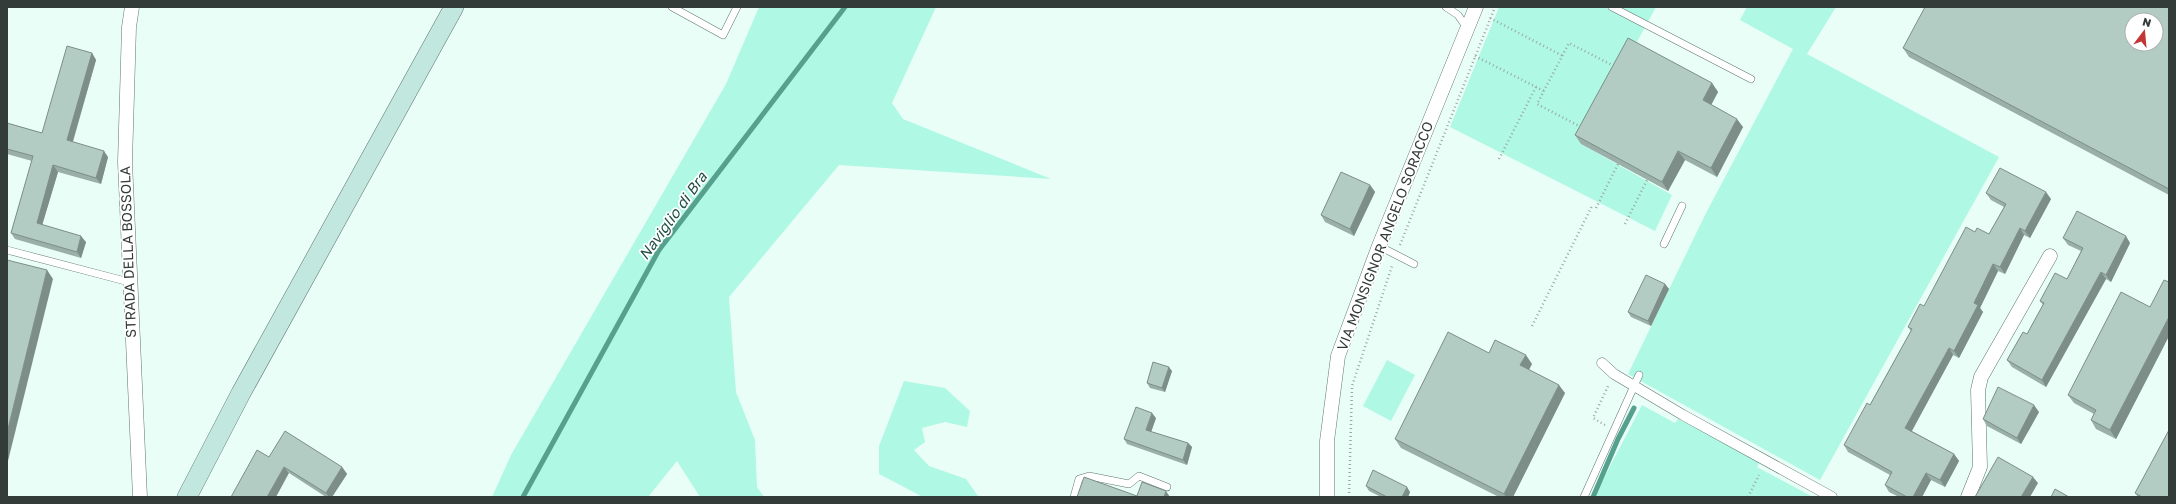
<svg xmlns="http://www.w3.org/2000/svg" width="2176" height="504" viewBox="0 0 2176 504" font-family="'Golos Text',sans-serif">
  <rect width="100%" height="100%" fill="#eafef8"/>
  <g fill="#aff8e4">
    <path d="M759,7H936L892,103L903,119L1051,179L839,165L729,297L736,392L755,440L757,487L764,497H700L677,461L648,497H492L511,455L726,84Z"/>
    <path d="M1499,7H1656L1581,144L1672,195L1655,231L1450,127Z"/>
    <path d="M1747,7H1836L1807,54L1999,157L1820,480L1628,374L1706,213L1793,49L1740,20Z"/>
    <path d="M1387,360L1415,375L1391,421L1363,406Z"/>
    <path d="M904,381L945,388L970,411L967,427L945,422L922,428L925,442L914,450L929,466L966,479L978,496L923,497L879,474V446Z"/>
    <path d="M1642,405L1675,423L1678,419L1760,461L1757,467L1813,497H1594Z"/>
  </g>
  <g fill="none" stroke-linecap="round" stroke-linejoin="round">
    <g stroke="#56a18e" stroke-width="5">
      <path d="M523,497L659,250L845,7"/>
      <path d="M1593,497L1618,439L1634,408"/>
    </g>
    <defs>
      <g id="service">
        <path d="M672,7L723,35L737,7"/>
        <path d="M1446,7L1458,15L1467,28"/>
        <path d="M1612,7L1751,79"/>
        <path d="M1664,244L1682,206"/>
        <path d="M1379,246L1414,264"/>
        <path d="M7,250L129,282"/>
        <path d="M1074,497L1079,479L1089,476L1129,484L1139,476L1167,487"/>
        <path d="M1584,497L1639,375"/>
      </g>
      <path id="pedestrian" d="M1602,363L1614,374L1683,415L1832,497"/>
      <g id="minor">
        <path d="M132,7L129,27L125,162L140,497"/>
        <path d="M1327,497V441L1338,356L1379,246L1476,7"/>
        <path d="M1968,497L1980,467L1978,390L1981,377L2050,256"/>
      </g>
      <path id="secondary" d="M187,497L241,393L454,7"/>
    </defs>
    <use href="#service" stroke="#5f756f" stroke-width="8"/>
    <use href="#pedestrian" stroke="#5f756f" stroke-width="11"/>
    <use href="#minor" stroke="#5f756f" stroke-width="15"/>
    <use href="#secondary" stroke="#5f756f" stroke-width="20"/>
    <g stroke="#99a8a3" stroke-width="2.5" stroke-dasharray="1 3" stroke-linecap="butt">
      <path d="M1490,18L1563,56"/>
      <path d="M1475,56L1544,91"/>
      <path d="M1581,127L1537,104L1569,43L1612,65"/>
      <path d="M1499,159L1536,87"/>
      <path d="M1596,208L1618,164"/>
      <path d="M1625,224L1647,180"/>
      <path d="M1400,245L1495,7"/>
      <path d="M1532,326L1592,206"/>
      <path d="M1605,425L1593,418L1608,386"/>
      <path d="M1349,497L1352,386L1392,266"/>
      <path d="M1748,497L1759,475"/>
    </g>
    <use href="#service" stroke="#fff" stroke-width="7"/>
    <use href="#pedestrian" stroke="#fff" stroke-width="10"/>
    <use href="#minor" stroke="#fff" stroke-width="14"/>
    <use href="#secondary" stroke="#c1e7df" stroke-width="19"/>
  </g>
  <g fill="#99afa8">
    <path d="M2169,7V195L1909,57L1903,48Z"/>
    <path d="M92,53L96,60L73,142L108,157L101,184L58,172L42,225L86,242L81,258L15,239L11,233L32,161L7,154V123L42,133Z"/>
    <path d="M1712,83L1718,92L1711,105L1743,127L1717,177L1685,160L1668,191L1581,144L1575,135Z"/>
    <path d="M1370,185L1375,192L1354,236L1325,222L1321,215Z"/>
    <path d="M1986,193L2051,199L2030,238L2024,235L2005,274L1998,271L1980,308L1983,312L1959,358L1953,355L1912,431L1954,454L1959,461L1945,487L1931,480L1922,497H1899L1889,492L1885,485L1890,475L1848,452L1844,445L1870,405L1911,331L1908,327L1924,306L1975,232L1989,234L2004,207L1991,200Z"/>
    <path d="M2063,238L2130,243L2111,282L2106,279L2046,387L2012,367L2007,360L2027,334L2043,305L2040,301L2067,279L2081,251L2068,245Z"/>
    <path d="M2169,282V336L2116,439L2096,429L2091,420L2094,414L2074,403L2068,395L2150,307Z"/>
    <path d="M1665,284L1669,289L1651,326L1631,317L1628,312Z"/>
    <path d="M1489,353L1532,364L1529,370L1565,393L1513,497H1499L1401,448L1395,439Z"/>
    <path d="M1172,371L1165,392L1150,388L1147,383Z"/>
    <path d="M2039,412L2021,444L1987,426L1983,419Z"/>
    <path d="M1156,418L1151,432L1188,443L1192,447L1187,465L1127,444L1124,439Z"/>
    <path d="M269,457L342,467L347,474L332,497H326L289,473Z"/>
    <path d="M1366,486L1410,492L1408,497H1381L1369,491Z"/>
    <path d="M2135,493L2169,497H2138Z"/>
  </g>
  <g fill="#7d8e88">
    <path d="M92,53L96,60L71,147L67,140Z"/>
    <path d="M1712,83L1718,92L1709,109L1703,100Z"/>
    <path d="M1737,119L1743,127L1717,177L1711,168Z"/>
    <path d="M104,151L108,157L101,184L96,178Z"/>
    <path d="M1678,151L1685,160L1668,191L1662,182Z"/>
    <path d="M53,165L58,172L41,229L37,223Z"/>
    <path d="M1370,185L1375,192L1354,236L1350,229Z"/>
    <path d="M2046,192L2051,199L2030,238L2025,231Z"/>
    <path d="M2020,228L2024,235L2005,274L2000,267Z"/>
    <path d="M81,236L86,242L81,258L77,252Z"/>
    <path d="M2126,236L2130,243L2111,282L2106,275Z"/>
    <path d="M1993,264L1998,271L1980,308L1983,312L1959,358L1954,351L1974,303Z"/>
    <path d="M47,270L53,279L7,465V433Z"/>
    <path d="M2101,272L2106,279L2046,387L2042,380Z"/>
    <path d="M1665,284L1669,289L1651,326L1648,321Z"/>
    <path d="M2169,317V336L2116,439L2110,430Z"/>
    <path d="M1949,348L1953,355L1910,434L1905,428Z"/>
    <path d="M1526,355L1532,364L1526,374L1520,365Z"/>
    <path d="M1169,367L1172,371L1165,392L1162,388Z"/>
    <path d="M1559,385L1565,393L1513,497H1506L1504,494Z"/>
    <path d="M2034,405L2039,412L2021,444L2017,438Z"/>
    <path d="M1152,413L1156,418L1150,435L1146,430Z"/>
    <path d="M1188,443L1192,447L1187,465L1183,460Z"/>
    <path d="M1954,454L1959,461L1945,487L1940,480Z"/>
    <path d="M284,467L289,473L276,497H267Z"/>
    <path d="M342,467L347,474L332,497H329L326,493Z"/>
    <path d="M1926,473L1931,480L1922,497H1913Z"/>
    <path d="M2033,477L2038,483L2030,497H2021Z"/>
    <path d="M1407,487L1410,492L1408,497H1402Z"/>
    <path d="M1166,491L1170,497H1164Z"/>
  </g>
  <g fill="#b2cbc3" stroke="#7d8e88" fill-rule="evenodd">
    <path d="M1925,7H2169V189L1903,48ZM2132,20H2156V44H2132Z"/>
    <path d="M1628,38L1712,83L1703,100L1737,119L1711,168L1678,151L1662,182L1575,135Z"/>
    <path d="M67,46L92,53L67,140L104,151L96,178L53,165L37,223L81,236L77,252L11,233L33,156L7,149V123L42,133Z"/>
    <path d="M2000,168L2046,192L2025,231L2020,228L2000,267L1993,264L1974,303L1978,305L1954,351L1949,348L1905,428L1954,454L1940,480L1926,473L1913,497H1907L1885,485L1892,472L1844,445L1867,403L1870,405L1912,329L1908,327L1920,304L1924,306L1966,227L1975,232L1977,228L1989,234L2006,204L1986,193Z"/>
    <path d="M1341,172L1370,185L1350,229L1321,215Z"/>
    <path d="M2077,211L2126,236L2106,275L2101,272L2042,380L2007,360L2023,332L2027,334L2044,303L2040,301L2055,273L2067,279L2083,248L2063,238Z"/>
    <path d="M7,260L47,270L7,433Z"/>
    <path d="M1646,275L1665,284L1648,321L1628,312Z"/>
    <path d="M2164,280L2169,282V317L2110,430L2091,420L2096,410L2068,395L2121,292L2150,307Z"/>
    <path d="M1448,332L1489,353L1495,340L1526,355L1520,365L1559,385L1504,494L1395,439Z"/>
    <path d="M1153,362L1169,367L1162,388L1147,383Z"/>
    <path d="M1998,387L2034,405L2017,438L1983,419Z"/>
    <path d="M1136,407L1152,413L1146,430L1188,443L1183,460L1124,439Z"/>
    <path d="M2169,430V497H2142L2135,493Z"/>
    <path d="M285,431L342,467L326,493L284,467L267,497H231L257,450L269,457Z"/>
    <path d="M1998,457L2033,477L2021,497H1975Z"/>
    <path d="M1373,470L1407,487L1402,497H1387L1366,486Z"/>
    <path d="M1084,477L1137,496L1142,482L1166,491L1164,497H1077Z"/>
    <path d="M2055,489L2069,497H2051Z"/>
  </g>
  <g text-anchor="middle" stroke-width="3.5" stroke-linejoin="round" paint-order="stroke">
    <g font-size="14" fill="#333c39" stroke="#fff">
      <text transform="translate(1385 236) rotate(-69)" y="5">VIA MONSIGNOR ANGELO SORACCO</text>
      <text transform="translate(128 252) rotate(-92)" y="5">STRADA DELLA BOSSOLA</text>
    </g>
    <g font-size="15" font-style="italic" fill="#224f44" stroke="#fff">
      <text transform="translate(673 216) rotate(-54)" y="5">Naviglio di Bra</text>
    </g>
  </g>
  <rect width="2176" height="504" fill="none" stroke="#333c39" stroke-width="16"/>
  <g transform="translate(2144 32) rotate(16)"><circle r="19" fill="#ffffff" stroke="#adb1b0"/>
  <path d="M0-3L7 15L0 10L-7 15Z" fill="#c43535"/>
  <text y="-6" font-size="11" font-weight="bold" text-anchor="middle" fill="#333c39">N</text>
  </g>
</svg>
